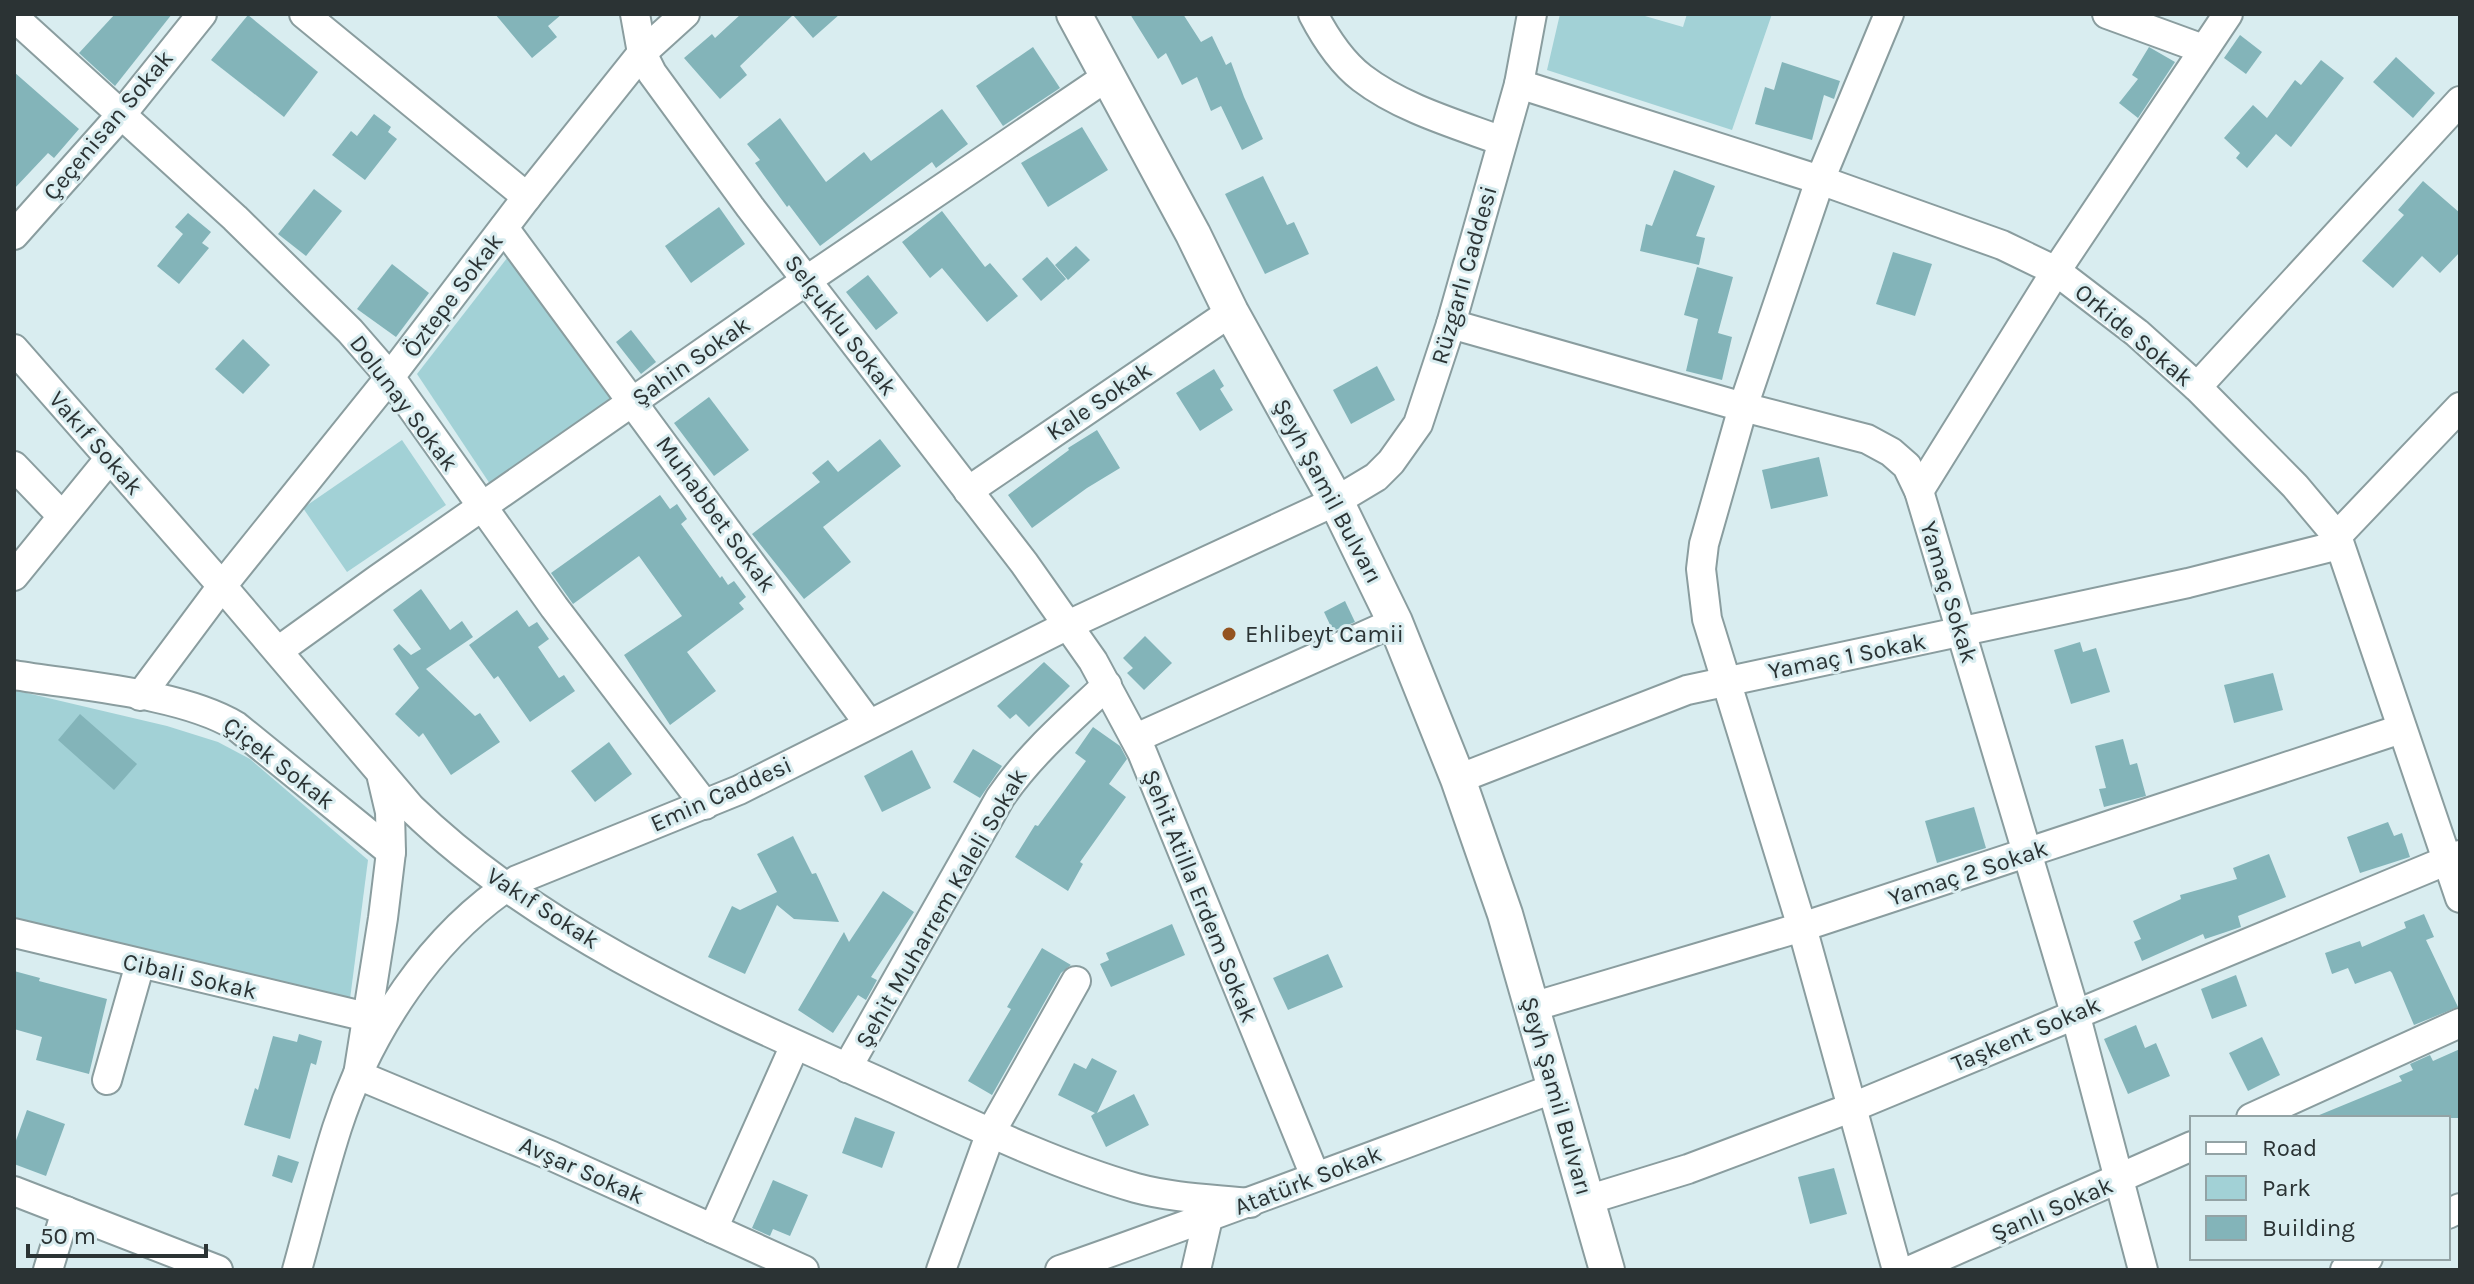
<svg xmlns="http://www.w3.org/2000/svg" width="2474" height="1284" viewBox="0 0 2474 1284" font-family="Karla,sans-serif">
  <rect width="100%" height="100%" fill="#d9edf0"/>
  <g fill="#a2d1d6">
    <path d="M1560,14H1638L1683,27L1687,14H1772L1732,130L1547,70Z"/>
    <path d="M511,253L616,396L492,487L417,374Z"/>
    <path d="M402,440L446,505L347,572L303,508Z"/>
    <path d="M14,690L167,726L218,742L250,759L368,860L350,999L14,919Z"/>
  </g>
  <g fill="#83b4b9">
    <path d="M115,14H172L115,86L79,53Z"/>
    <path d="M495,14H562L548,26L557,37L532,58Z"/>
    <path d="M741,14H840L813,38L793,15L740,66L747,75L720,99L684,58L712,34L715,38Z"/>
    <path d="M1130,14H1183L1201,42L1212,36L1226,65L1231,62L1244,97L1263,139L1242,150L1221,106L1211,111L1197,77L1182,85L1166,53L1158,59Z"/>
    <path d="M248,15L318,72L284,117L211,60Z"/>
    <path d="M2240,35L2262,52L2246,74L2224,58Z"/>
    <path d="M1033,47L1060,88L1003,126L976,86Z"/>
    <path d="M2149,47L2175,62L2138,118L2119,103L2138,79L2132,75Z"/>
    <path d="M2396,57L2435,93L2413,118L2373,82Z"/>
    <path d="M2321,60L2344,78L2291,147L2276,134L2247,168L2236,158L2240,153L2224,138L2253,105L2267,118L2295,80L2301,85Z"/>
    <path d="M1782,62L1840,81L1834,99L1824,95L1812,140L1755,124L1765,87L1774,90Z"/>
    <path d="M14,72L79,129L54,158L48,153L14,189Z"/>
    <path d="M942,109L968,144L936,168L932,162L820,246L789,205L787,207L755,163L760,160L747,144L780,118L826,182L864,152L871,161Z"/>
    <path d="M374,114L391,127L388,132L397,139L365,180L332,155L351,131L357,136Z"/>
    <path d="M1082,127L1108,170L1048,207L1021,163Z"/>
    <path d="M1674,170L1715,186L1696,236L1705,238L1699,265L1640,251L1646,224L1652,226Z"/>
    <path d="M1263,176L1287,225L1294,222L1309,254L1265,274L1225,194Z"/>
    <path d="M2423,181L2460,213V252L2440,273L2422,256L2393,288L2362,261L2404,215L2398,210Z"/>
    <path d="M314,189L342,211L306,256L278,234Z"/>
    <path d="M719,207L745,244L691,283L665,246Z"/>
    <path d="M942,211L985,267L990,263L1018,296L987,322L942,268L930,278L902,242Z"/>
    <path d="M188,213L211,232L202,243L209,248L179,284L157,266L183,234L175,227Z"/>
    <path d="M1076,246L1090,260L1068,280L1055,265Z"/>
    <path d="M1893,252L1932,264L1915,316L1876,304Z"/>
    <path d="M1047,257L1066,279L1041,301L1022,279Z"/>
    <path d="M392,264L429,293L396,337L357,309Z"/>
    <path d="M1697,267L1733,277L1718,333L1732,337L1722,380L1686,371L1698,319L1684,315Z"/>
    <path d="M868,275L898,313L876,330L846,292Z"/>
    <path d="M631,330L656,362L641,374L616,342Z"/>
    <path d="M243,339L270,365L243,394L215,369Z"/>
    <path d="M1377,366L1395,400L1351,424L1333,390Z"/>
    <path d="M1214,369L1224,386L1220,389L1233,410L1200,431L1176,393Z"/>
    <path d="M709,397L749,450L714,476L674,423Z"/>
    <path d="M1097,430L1120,468L1087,488L1032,528L1008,495L1069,450L1068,448Z"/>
    <path d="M880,439L901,466L823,527L851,562L804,599L752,534L820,482L812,473L828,460L838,472Z"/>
    <path d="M1819,457L1828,496L1771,509L1762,470Z"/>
    <path d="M660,495L670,509L677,504L687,519L681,524L720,578L722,576L728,585L734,581L746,597L739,603L744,609L687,652L716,691L670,725L624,655L682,616L639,556L573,604L551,573Z"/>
    <path d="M421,589L450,630L462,621L473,637L426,669L475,716L480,713L500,742L451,775L423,733L419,737L395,714L419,688L393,649L399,644L411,655L421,649L393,610Z"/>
    <path d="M1345,601L1355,622L1333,631L1324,612Z"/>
    <path d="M517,610L529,627L537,622L549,639L538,647L559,678L564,675L575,691L530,722L498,676L494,679L469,645Z"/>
    <path d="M1145,636L1172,663L1144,690L1127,673L1133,668L1123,658Z"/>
    <path d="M2080,642L2083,652L2096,648L2110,692L2071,704L2054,650Z"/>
    <path d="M1044,662L1070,686L1029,727L1016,714L1010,719L997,706Z"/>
    <path d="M2273,673L2283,710L2234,723L2224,685Z"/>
    <path d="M80,714L137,764L114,790L58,740Z"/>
    <path d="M1093,727L1120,746L1127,759L1109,784L1126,797L1080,862L1083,864L1068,891L1015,857L1035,825L1038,826L1086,761L1075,753Z"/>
    <path d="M2123,739L2130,765L2137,763L2146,796L2104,807L2099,789L2106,788L2095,746Z"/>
    <path d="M609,742L632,774L595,802L571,771Z"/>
    <path d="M973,749L1002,766L980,798L953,782Z"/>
    <path d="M912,750L931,788L882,812L864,776Z"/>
    <path d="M1974,807L1986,848L1937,863L1925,821Z"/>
    <path d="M2388,822L2394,836L2402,833L2410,857L2360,873L2347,837Z"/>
    <path d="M793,836L812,874L816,873L839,922L794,919L777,905L745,974L708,957L732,906L740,910L777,892L757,854Z"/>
    <path d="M2269,854L2286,897L2238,916L2241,927L2205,939L2203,934L2142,961L2134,942L2141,939L2133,921L2181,899L2180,895L2237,879L2233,868Z"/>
    <path d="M883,891L914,912L871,977L877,980L866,1000L858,995L833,1033L798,1010L844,932L849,942Z"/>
    <path d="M2424,914L2434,937L2426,940L2458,1007L2414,1025L2392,973L2390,971L2355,984L2348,968L2332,974L2325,953L2360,941L2362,947L2406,928L2404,922Z"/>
    <path d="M1172,924L1185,955L1111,987L1100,964L1109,960L1106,953Z"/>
    <path d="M1042,948L1071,965L1061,973L992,1095L968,1081L1011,1009L1007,1007Z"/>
    <path d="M1328,954L1343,987L1288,1010L1273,978Z"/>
    <path d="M14,971L40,978L39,981L107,999L89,1074L36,1060L42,1037L14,1029Z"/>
    <path d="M2236,975L2247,1006L2212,1019L2201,989Z"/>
    <path d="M2136,1025L2145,1048L2156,1043L2170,1076L2128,1094L2104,1039Z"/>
    <path d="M299,1034L322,1041L316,1065L311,1063L290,1139L244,1125L255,1088L258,1090L273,1036L297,1042Z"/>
    <path d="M2262,1037L2280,1075L2248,1091L2229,1053Z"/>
    <path d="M2460,1049V1118H2312L2402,1081L2399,1076L2413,1070L2410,1064L2430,1055L2433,1061Z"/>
    <path d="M1092,1058L1117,1071L1097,1113L1134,1094L1149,1125L1106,1147L1091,1116L1095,1113L1058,1095L1074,1063L1086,1069Z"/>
    <path d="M27,1110L65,1124L46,1176L14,1164V1146Z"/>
    <path d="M855,1117L895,1132L882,1168L842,1153Z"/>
    <path d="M278,1155L299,1162L292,1183L272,1176Z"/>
    <path d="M1834,1168L1847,1214L1810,1224L1798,1177Z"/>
    <path d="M773,1180L808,1195L790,1236L773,1229L770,1236L752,1228Z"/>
  </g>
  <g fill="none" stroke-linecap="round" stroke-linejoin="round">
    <defs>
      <g id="minor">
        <path d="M304,14L527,197"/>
        <path d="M635,14L642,53L652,73L750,207L1024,563L1093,661L1142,752L1315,1176"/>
        <path d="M1313,14C1325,37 1341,62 1362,78C1401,108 1456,124 1502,141"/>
        <path d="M1889,14L1820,180L1743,407L1704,544L1701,569L1707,619L1802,927L1897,1270"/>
        <path d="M2107,14L2203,49"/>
        <path d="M14,17L235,218L350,331L390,377L554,607L705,805"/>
        <path d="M1519,84L1820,180L2002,245L2056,271L2137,333L2197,387L2295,486L2337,536L2460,898"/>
        <path d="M504,228L869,724"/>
        <path d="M14,235L121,115L202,14"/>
        <path d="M1451,324L1743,407L1867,439L1891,452L1907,466L1919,491L2075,1013L2143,1270"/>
        <path d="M14,349L222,586L411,808C543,936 719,1010 884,1084C965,1121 1052,1164 1136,1188C1173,1198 1212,1199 1250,1203"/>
        <path d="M2197,387L2460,101"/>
        <path d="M14,466L62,516"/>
        <path d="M968,491L1231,312"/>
        <path d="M1919,491L2056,271L2228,14"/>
        <path d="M2337,536L2460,407"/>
        <path d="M14,576L110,458"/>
        <path d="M278,651L378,579L807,280L1108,76"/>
        <path d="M14,675C79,686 181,693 236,726L391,852"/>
        <path d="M140,696L222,586L390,377L527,197L642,53L685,14"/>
        <path d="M1136,738L1395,622"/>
        <path d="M382,778L390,812L391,852L383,918L358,1075L552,1156L804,1270"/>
        <path d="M1458,779L1687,690L2188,583L2339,545"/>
        <path d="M14,933L367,1017"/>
        <path d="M1532,1007L1802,927L2401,729"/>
        <path d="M847,1068L1000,798C1030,754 1069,721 1107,685"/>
        <path d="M107,1080L140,964"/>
        <path d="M2251,1118L2460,1023"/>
        <path d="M14,1191L218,1270"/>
        <path d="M1587,1200L1688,1169L1853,1107L2460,855"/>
        <path d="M2448,1214L2460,1208"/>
        <path d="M713,1229L795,1045"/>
        <path d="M48,1270L66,1211"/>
        <path d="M297,1270C310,1223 322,1175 337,1128C368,1032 431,935 517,880L739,790L1068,625L1336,501L1376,477L1391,462L1418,424L1451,324L1519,84L1532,14"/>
        <path d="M941,1270L991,1132L1076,981"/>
        <path d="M1060,1270C1226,1212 1390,1149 1555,1088"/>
        <path d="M1196,1270L1208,1218"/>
        <path d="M1911,1270L2192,1146"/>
        <path d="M2345,1270L2368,1258"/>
      </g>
      <path id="major" d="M1074,14L1193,234L1231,312L1336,501L1395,622L1458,779L1505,914L1607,1270"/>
    </defs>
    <use href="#minor" stroke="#8a9d9f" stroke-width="32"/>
    <use href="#major" stroke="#8a9d9f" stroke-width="38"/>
    <use href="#minor" stroke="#fff" stroke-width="28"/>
    <use href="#major" stroke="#fff" stroke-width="34"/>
  </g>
  <circle fill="#945320" stroke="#d9edf0" stroke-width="3" cx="1229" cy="634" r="8"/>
  <g text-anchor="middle" stroke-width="6" stroke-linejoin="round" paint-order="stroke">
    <g font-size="24" fill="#2b3334" stroke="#d9edf0">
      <text transform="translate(108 125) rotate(-50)" y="8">Çeçenisan Sokak</text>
      <text transform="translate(1464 275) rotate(-74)" y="8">Rüzgarlı Caddesi</text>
      <text transform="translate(453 295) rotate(-53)" y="8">Öztepe Sokak</text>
      <text transform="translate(841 325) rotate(53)" y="8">Selçuklu Sokak</text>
      <text transform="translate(2134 335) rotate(40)" y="8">Orkide Sokak</text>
      <text transform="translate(691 361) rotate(-35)" y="8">Şahin Sokak</text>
      <text transform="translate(1099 401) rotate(-34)" y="8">Kale Sokak</text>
      <text transform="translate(404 403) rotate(53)" y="8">Dolunay Sokak</text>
      <text transform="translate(96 443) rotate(49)" y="8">Vakıf Sokak</text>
      <text transform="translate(1328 491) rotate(62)" y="8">Şeyh Şamil Bulvarı</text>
      <text transform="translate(716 514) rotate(54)" y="8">Muhabbet Sokak</text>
      <text transform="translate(1949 592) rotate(73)" y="8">Yamaç Sokak</text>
      <text transform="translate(1847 656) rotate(-11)" y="8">Yamaç 1 Sokak</text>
      <text transform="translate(279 763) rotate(38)" y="8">Çiçek Sokak</text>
      <text transform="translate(721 794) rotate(-24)" y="8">Emin Caddesi</text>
      <text transform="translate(1968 873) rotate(-18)" y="8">Yamaç 2 Sokak</text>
      <text transform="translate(1200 896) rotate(68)" y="8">Şehit Atilla Erdem Sokak</text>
      <text transform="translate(543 908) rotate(33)" y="8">Vakıf Sokak</text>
      <text transform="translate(941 908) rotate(-60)" y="8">Şehit Muharrem Kaleli Sokak</text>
      <text transform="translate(190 976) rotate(13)" y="8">Cibali Sokak</text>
      <text transform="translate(2026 1034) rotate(-23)" y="8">Taşkent Sokak</text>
      <text transform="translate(1557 1096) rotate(74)" y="8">Şeyh Şamil Bulvarı</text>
      <text transform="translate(582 1170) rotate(24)" y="8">Avşar Sokak</text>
      <text transform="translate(1308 1180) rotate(-21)" y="8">Atatürk Sokak</text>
      <text transform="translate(2052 1209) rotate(-23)" y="8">Şanlı Sokak</text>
    </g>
    <g font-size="24" fill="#2b3334" stroke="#d9edf0" text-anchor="start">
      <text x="1245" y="642">Ehlibeyt Camii</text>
    </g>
  </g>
  <rect width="2474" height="1284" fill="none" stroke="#2b3334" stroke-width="32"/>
  <rect x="2190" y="1116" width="260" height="144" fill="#d9edf0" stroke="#93a3a5" stroke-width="2"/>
  <rect x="2206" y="1142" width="40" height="12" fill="#ffffff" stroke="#93a3a5" stroke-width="2"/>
  <text x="2262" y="1156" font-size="24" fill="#2b3334">Road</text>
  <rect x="2206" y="1176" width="40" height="24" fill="#a2d1d6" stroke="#93a3a5" stroke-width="2"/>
  <text x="2262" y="1196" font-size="24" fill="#2b3334">Park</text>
  <rect x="2206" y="1216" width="40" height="24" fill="#83b4b9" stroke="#93a3a5" stroke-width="2"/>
  <text x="2262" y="1236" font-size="24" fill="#2b3334">Building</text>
  <path d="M28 1244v12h178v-12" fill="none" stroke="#2b3334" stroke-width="4"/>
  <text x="40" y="1244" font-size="24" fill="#2b3334" stroke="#d9edf0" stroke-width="6" paint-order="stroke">50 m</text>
</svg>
